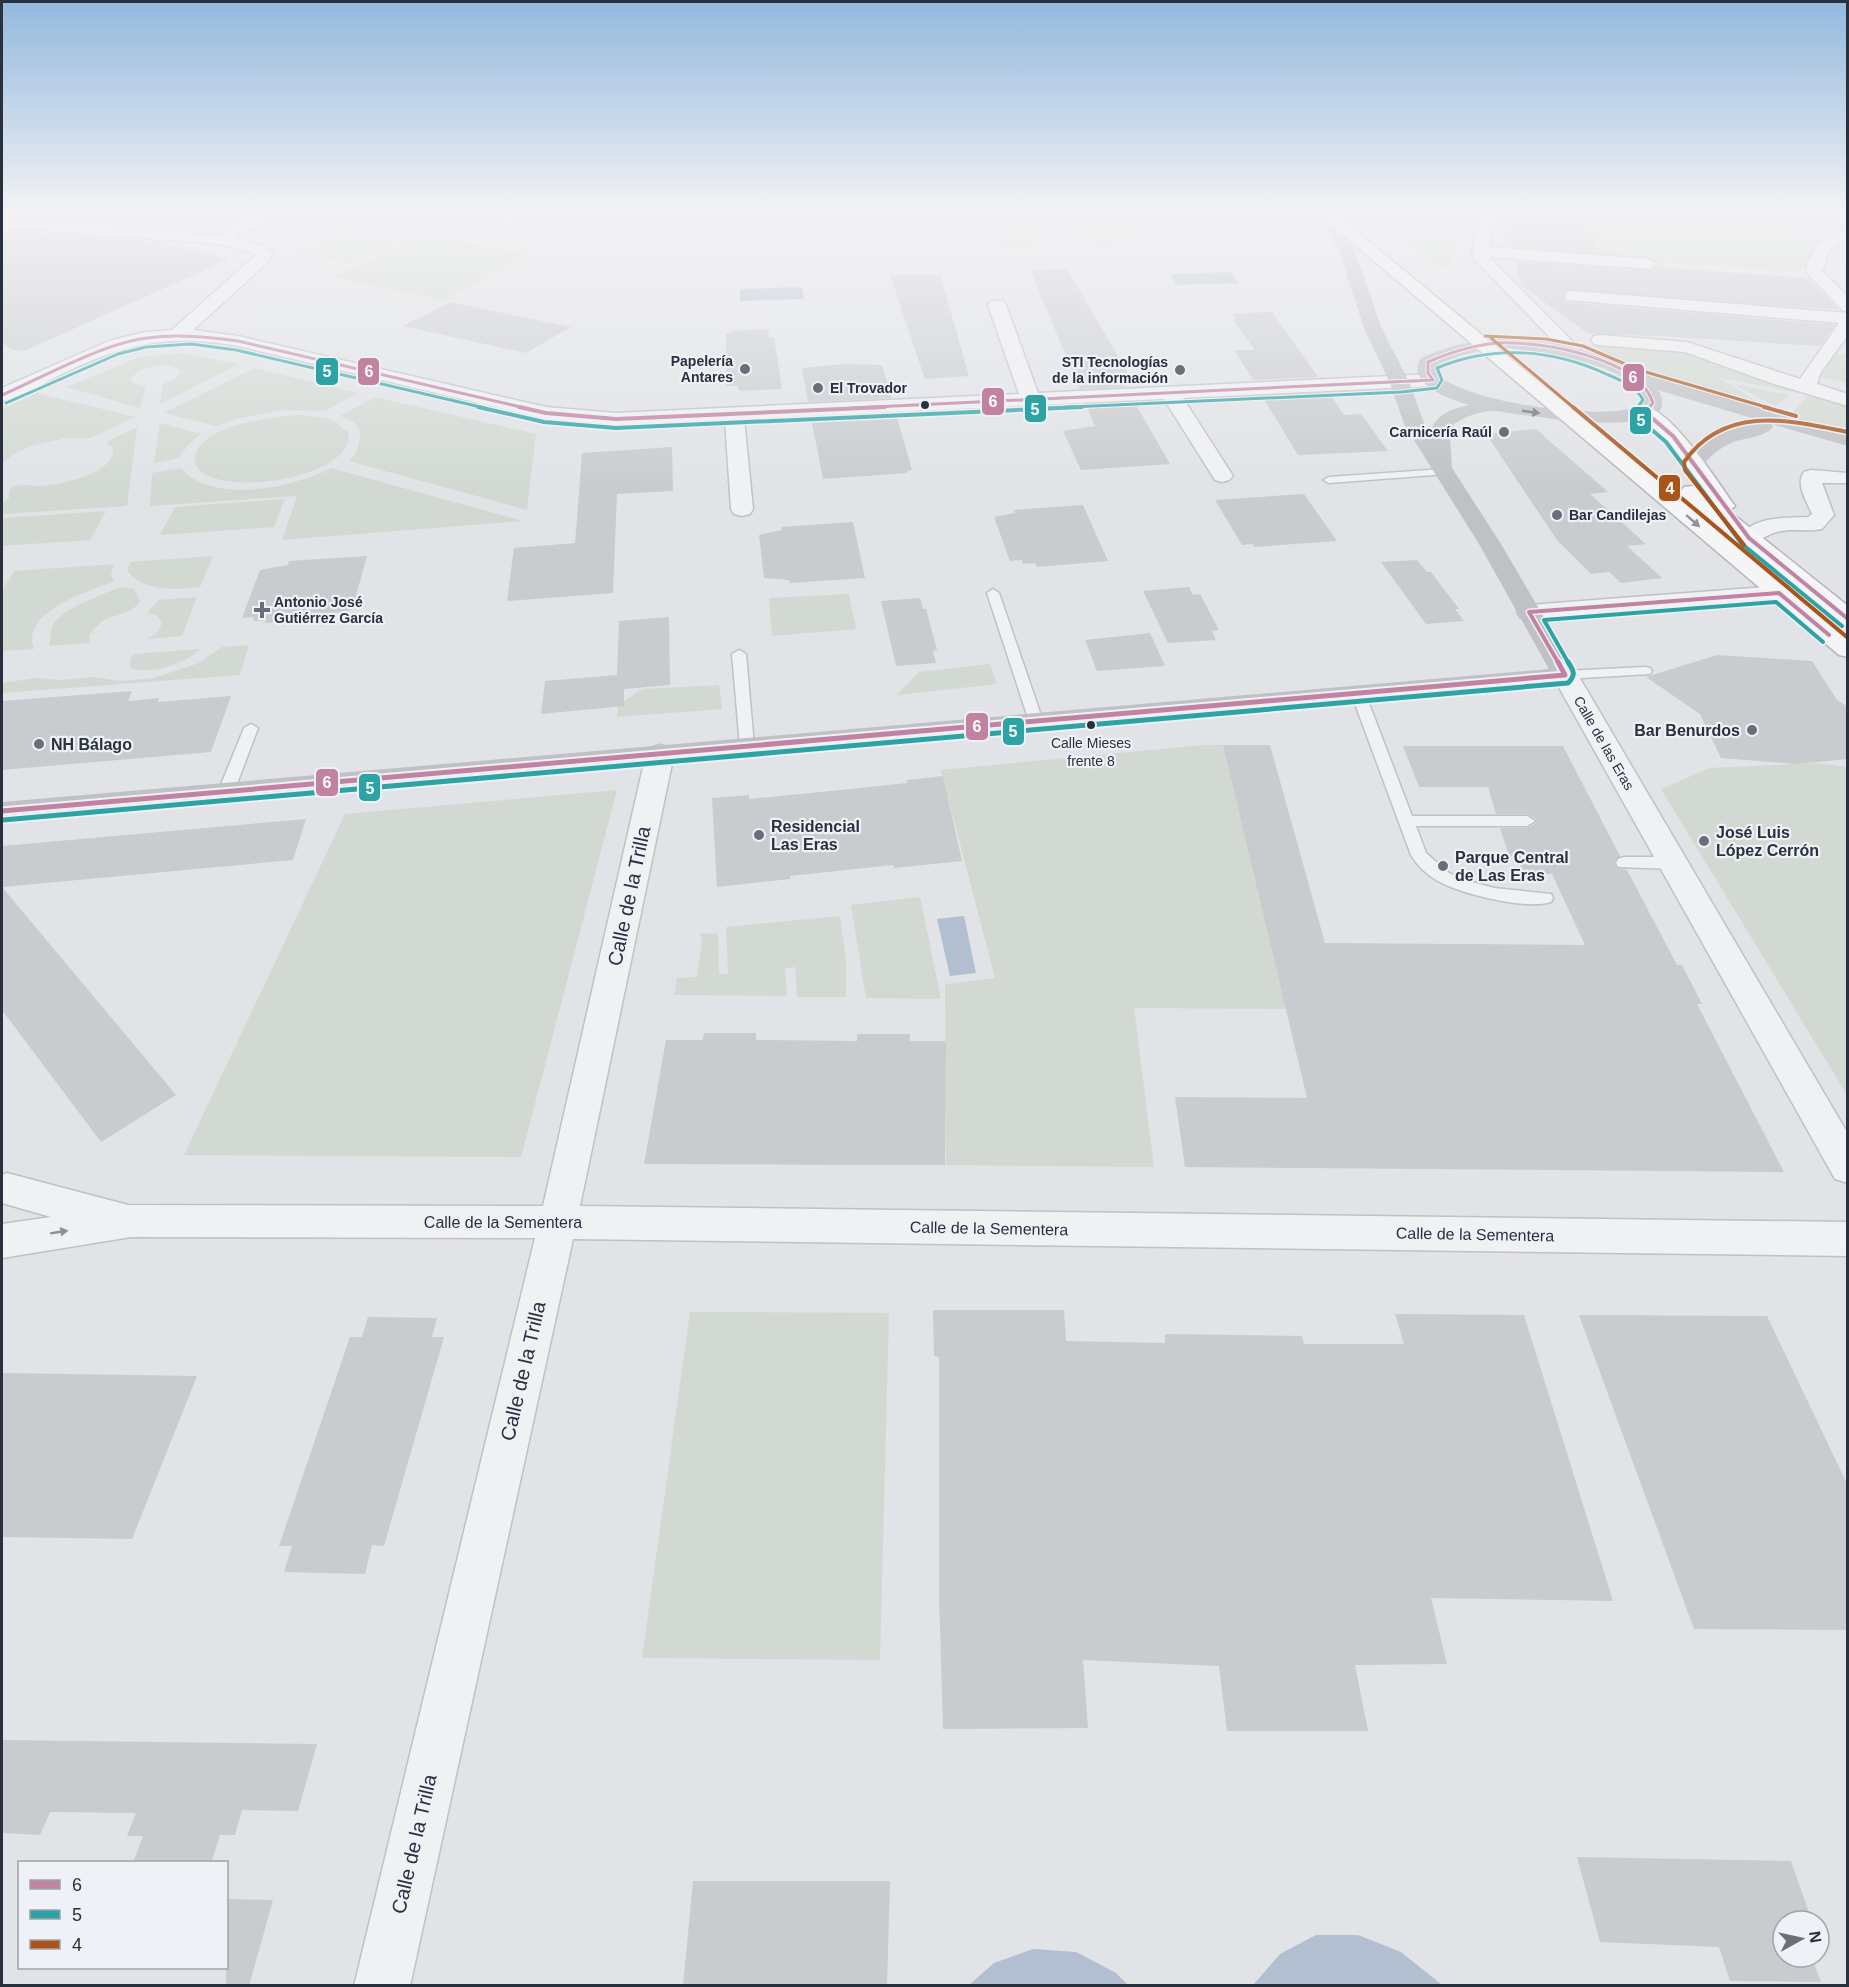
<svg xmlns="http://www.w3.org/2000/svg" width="1849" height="1987" viewBox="0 0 1849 1987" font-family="Helvetica,sans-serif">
  <rect width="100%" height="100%" fill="#e1e3e6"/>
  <g fill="#d2d9d2">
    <path d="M515,211H575L566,212L610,220L600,226Z"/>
    <path d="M1028,211H1082L1145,228L1105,246L1049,230L1027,249L925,231L949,214L1043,229L1010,218Z"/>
    <path d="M1370,211H1468L1465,238L1453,250L1452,265L1440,268Z"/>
    <path d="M1574,211H1847V229L1832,234L1809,264L1796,272L1497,249L1502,212L1570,220Z"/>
    <path d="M337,217L364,222L323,240L296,235Z"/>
    <path d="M368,222L419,231L351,264L299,253Z"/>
    <path d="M421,234L528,255L442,300L332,277Z"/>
    <path d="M1591,345L1691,354L1794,389L1793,392L1719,378L1765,406L1761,409C1702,391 1643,376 1591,345Z"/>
    <path d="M183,353L239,364L160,404L163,384L176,378L181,371C168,361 139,365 131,379L133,383L146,386L140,408L66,387L139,357Z"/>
    <path d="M1836,353L1847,355V383L1820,377Z"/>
    <path d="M254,368L358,393L325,411L282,410L236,419L217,426L164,413Z"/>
    <path d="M1732,384L1791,395L1775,406Z"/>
    <path d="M37,393L135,417L91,438H66L31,446L12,455L2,464V409Z"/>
    <path d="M1808,395L1847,407V432L1789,417Z"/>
    <path d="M375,397L536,434L527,510L349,461L356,453L361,433L354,422L340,416Z"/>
    <path d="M304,415L330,419L348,432C359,476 219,501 196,466C184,426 279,415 304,415Z"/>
    <path d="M160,423L201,434L188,445L179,458L154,463Z"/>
    <path d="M137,427L127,506L2,514V503L9,498V490C11,489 14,486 17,486C23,484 33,486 40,486C59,485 116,474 113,448L106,442Z"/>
    <path d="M181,468C213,505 292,488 331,468L523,521L282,540L297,496L150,506L152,473Z"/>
    <path d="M285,499L274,527L160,535L175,507Z"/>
    <path d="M106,511L90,540L2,546V521L4,518Z"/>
    <path d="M213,556L200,587C178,590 141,592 127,570L131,562Z"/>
    <path d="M114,564L111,575L114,581C89,592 20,611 34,649L2,651V591L14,571Z"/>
    <path d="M120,587L134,589L140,601C132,615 116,613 103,621C97,625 94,630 89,635L90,643L49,646C50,640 50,633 52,627C58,610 104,594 120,587Z"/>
    <path d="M849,594L856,629L772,636L769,598Z"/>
    <path d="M197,597L182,636L147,639C155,634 162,631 161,621L156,615L147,613L159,600Z"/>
    <path d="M249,645L240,675L2,693V683L36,678L61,680L93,677L120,681L154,678L199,663L222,647Z"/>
    <path d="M200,649C185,664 151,675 130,668L131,658L134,654Z"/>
    <path d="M990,664L997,684L897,695L919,672Z"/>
    <path d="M719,685L722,709L617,717L618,706H624V701L643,689Z"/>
    <path d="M1204,745H1223L1286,1009L1134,1008L1154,1167L946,1165L945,984L995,978L941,770Z"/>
    <path d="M1814,763L1847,767V1095L1661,789L1710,768Z"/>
    <path d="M617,790L521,1157L184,1155L345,814Z"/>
    <path d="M920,897L941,999L866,998L851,905Z"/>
    <path d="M840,916L846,961V997H797L795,967L785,968L787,996L674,995L677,978L697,977L702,942L700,933L718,934L719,974H728L726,927Z"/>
    <path d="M690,1312L889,1313L880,1660L642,1658Z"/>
  </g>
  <g fill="#b1bfd0">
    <path d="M1231,272L1239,283L1177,285L1170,274Z"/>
    <path d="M802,287L804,299L740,301V289Z"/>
    <path d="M964,916L976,973L950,976L937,919Z"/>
    <path d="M1316,1935H1358L1401,1952L1442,1985H1253L1280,1954Z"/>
    <path d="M1033,1949L1076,1952L1116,1973L1128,1985H969L994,1963Z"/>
  </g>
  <g fill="#c9cbce">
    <path d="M2,211H131L108,223L62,219H2Z"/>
    <path d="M1501,211H1587L1597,253L1511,246Z"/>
    <path d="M2,232L62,234L155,242L230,259L24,351L13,350L2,342Z"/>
    <path d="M1515,261L1649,271L1656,267L1808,278L1839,310L1567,290L1562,296L1567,302L1835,325L1820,346L1660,336L1589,334L1521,285Z"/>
    <path d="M1067,269L1129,375H1119L1125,387L1080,389L1030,270Z"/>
    <path d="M940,274L969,376L925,379L890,275Z"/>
    <path d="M450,302L571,327L526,353L403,326Z"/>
    <path d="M1272,312L1318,377L1253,380L1234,350H1255L1233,320H1236L1232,314Z"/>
    <path d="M768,329L769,338L774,337L782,389L739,391L738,386H726V334L732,333L731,331Z"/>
    <path d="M846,364L882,365L892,398L808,402L802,368Z"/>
    <path d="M1329,393L1344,415L1361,414L1388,451L1298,455L1262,396Z"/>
    <path d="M1135,403L1170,464L1081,470L1063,431L1095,426L1086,405Z"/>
    <path d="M896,414L912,470L907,471V473L823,479L811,418Z"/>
    <path d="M1536,429L1608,492L1590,494L1646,544L1627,546L1662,578L1621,583L1609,572L1591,574L1557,540L1486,434Z"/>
    <path d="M672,447L673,491L617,494L613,593L507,601L514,548L575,543L582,453Z"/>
    <path d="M1304,494L1337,541L1254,547L1253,544L1242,545L1215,500Z"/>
    <path d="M1083,505L1108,561L1037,567L1035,563L1023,564L1022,560L1010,561L994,517L1015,513L1014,510Z"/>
    <path d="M853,522L865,578L790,583L789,580L764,578L759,535L782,530L781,527Z"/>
    <path d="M367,556L352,610L324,615L322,618L265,623L266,620L253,621L254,617L242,618L260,570L288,565L289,561Z"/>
    <path d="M1417,560L1427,572H1431L1459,609H1455L1464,621L1426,624L1381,562Z"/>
    <path d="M1189,587L1193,595L1200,594L1219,630L1212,631L1216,640L1168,643L1143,591Z"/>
    <path d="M920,598L923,609H926L937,650L933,651L936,663L896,666L881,601Z"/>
    <path d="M669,617L670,685L624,689V706L541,714L545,681L617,675L619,621Z"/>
    <path d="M1150,633L1165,666L1097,671L1085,640Z"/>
    <path d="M1717,655L1812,661L1837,700L1848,707V759L1796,764L1721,758L1700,714L1646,677Z"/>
    <path d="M132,691L128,701L159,698L158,702L231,696L211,752L2,770V701Z"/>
    <path d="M1223,745H1270L1325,943L1585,945L1552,874H1524L1516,856H1509L1500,828H1527L1536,823V819L1527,814H1496L1488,787H1419L1403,746H1563L1620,856L1614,862L1616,868L1627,870L1677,965H1682L1702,1004H1697L1784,1172L1185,1167L1175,1097L1307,1098Z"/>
    <path d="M943,776L962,861L894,868L893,865L790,876V879L717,887L712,798L749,795V799L831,791L907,783V780Z"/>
    <path d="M306,819L293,860L2,887V846Z"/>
    <path d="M2,887L176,1095L101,1142L2,1010Z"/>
    <path d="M704,1033H756V1040L857,1041V1034H910V1041H946L945,1165L644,1164L666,1040H703Z"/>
    <path d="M933,1310H1064L1066,1341L1165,1343V1334L1302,1336L1304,1344H1404L1395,1314L1524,1315L1613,1601L1431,1598L1447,1664L1355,1665L1368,1731H1227L1219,1666L1083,1660L1088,1728L943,1729L939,1594V1357L934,1356Z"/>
    <path d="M1579,1315L1767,1316L1848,1486V1630L1694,1629Z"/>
    <path d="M368,1317L437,1318L432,1337H444L384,1546L372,1545L365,1574L284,1572L292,1546H279L350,1337H362Z"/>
    <path d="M2,1373L197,1376L132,1539L2,1537Z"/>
    <path d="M2,1740L317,1744L298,1811L242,1810L235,1835H220L211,1863H133L143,1836H127L136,1813L50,1812L40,1835L2,1833Z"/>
    <path d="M1577,1857L1791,1861L1812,1921H1783V1957H1812L1821,1982L1730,1981L1719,1947L1600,1942Z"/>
    <path d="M693,1881H890L887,1986H683Z"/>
    <path d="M226,1899L273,1900L249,1986H226Z"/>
  </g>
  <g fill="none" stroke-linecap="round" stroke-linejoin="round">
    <defs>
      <g id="lane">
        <path d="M1443,469L1447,470V474L1329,483L1323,480L1329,477Z"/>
        <path d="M993,589L999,593L1043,721L1041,724L1036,725L1029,721L987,593Z"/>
        <path d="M739,650L746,654L754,746L747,751L740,746L732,654Z"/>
        <path d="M1645,667L1650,668L1652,671L1650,674L1565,679L1558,675L1565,671Z"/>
        <path d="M1358,689L1365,693L1412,816H1527L1535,821L1527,826H1416L1426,853L1449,873L1465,880L1494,888L1551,894L1553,898L1551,902C1525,910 1461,894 1438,881C1427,875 1417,865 1411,855L1351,693Z"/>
        <path d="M251,724L258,728L234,792L226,797L221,795L218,792L244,728Z"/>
        <path d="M1624,857H1673L1679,859L1681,863L1679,867L1673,869L1618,867L1616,863L1618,859Z"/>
      </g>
      <g id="street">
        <path d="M263,211H282L235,238L261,245L273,253L266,264L193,330L238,336L546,407L616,413L1019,394L988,305L991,301H1003L1006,305L1038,393L1433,374L1440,376L1442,380L1440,384L1433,386L1183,398L1233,476L1229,480L1222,482L1215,480L1164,399L744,419L753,509L750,514L742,516L734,514L731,509L725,420L616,425L546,419L238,346C169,334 127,343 64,373C45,382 23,397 2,401V388L109,341L145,332L172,330L256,255C228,241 192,242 162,240C109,235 56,229 2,230V221H62L217,235Z"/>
        <path d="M1479,211H1495L1489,247L1649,259L1657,264L1649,269L1489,257L1583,352L1580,356H1568L1474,259L1472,251Z"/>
        <path d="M1848,229V239L1829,251L1822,271L1848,296V311L1842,310L1806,272C1810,248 1824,235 1848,229Z"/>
        <path d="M1573,291L1848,313V335L1821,372L1817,384L1848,394V406L1771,383L1685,352L1600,345L1594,344L1591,340L1594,336L1600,335L1687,342L1800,379L1839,323L1567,300L1564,296L1567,292Z"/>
        <path d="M1811,470L1848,473V483H1822L1834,515L1822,529C1807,532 1792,528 1777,532C1763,535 1757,547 1741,543L1738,538C1753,516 1784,518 1808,517L1812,514C1807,502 1795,484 1804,472Z"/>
        <path d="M1779,586L1787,588L1791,593L1787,598L1529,619L1520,617L1517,612L1520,607L1529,605Z"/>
        <path d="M1565,667L1574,670L1578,675L1848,1134V1183L1835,1179L1552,675L1556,670Z"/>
        <path d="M660,745L670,748L674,754L580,1206L1848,1222V1256L573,1239L410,1986H354L535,1238L131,1237L2,1258V1224L51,1217L2,1203V1175L7,1173L128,1205L543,1206L646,754L650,748Z"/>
      </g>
      <g id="highway">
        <path d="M1315,211H1332L1848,637V657L1839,655Z"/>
        <path d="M1645,406C1674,413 1717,481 1735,506L1729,511L1848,606V626L1839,624L1684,497L1681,492L1684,487L1692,486L1700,488L1666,440L1635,412L1638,408Z"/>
      </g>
    </defs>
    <use href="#lane" stroke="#bfc1c4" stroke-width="3"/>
    <use href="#street" stroke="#bfc1c4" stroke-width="3"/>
    <use href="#highway" stroke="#b3b6ba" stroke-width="3"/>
    <use href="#lane" fill="#f0f1f3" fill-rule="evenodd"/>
    <use href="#street" fill="#f0f1f3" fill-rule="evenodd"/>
    <path fill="#bfc1c5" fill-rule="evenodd" d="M1329,211C1348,216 1373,308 1382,328C1390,347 1401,364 1409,382C1417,400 1420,418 1430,434C1435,414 1451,409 1469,405C1452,400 1404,384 1421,358C1478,332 1536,334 1595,354C1614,360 1631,371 1650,376C1716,395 1782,414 1848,433V446L1771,424L1773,427C1766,437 1744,438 1733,442C1719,448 1709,457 1700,469L1693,471L1686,469L1683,465C1702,436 1730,429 1762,421L1658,390C1692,448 1509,411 1493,411C1480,411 1464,417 1454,424L1450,437L1452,468L1501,544L1578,675L1574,680L1565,683L2,820V802L1549,669L1479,544L1404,424L1390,383L1364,328L1340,254L1321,216ZM1505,348C1533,350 1644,365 1642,404C1612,424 1460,402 1437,373V365C1460,354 1480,350 1505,348Z"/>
    <use href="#highway" fill="#f5f5f6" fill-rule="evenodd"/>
    <defs>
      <g id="bus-1-far2">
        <path d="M2,395C43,377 104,343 147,338C178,334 207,337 238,341L525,408"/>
        <path d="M853,408L1433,380L1428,373V362C1451,352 1473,345 1498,343C1540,341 1639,357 1653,403L1648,408"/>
      </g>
      <g id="bus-1-far1">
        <path d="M519,407L546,413L616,419L885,407"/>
        <path d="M1650,407L1645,412L1673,436L1749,538L1848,619"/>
        <path d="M1559,664L1529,612L1779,593L1829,635"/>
      </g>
      <path id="bus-1" d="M2,811L1565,675L1558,662"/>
      <g id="bus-2-far2">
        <path d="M6,403L118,354L146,347L191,344L236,350L485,408"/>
        <path d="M1049,408L1401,392L1437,388L1442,380L1437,368C1493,345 1551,349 1606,374C1620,380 1636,386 1643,400L1637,408"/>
      </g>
      <g id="bus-2-far1">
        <path d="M478,407L544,422L616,428L1082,407"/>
        <path d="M1638,407L1637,417L1666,442L1742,544L1842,626"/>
        <path d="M1569,664L1544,620L1776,602L1823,642"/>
      </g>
      <path id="bus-2" d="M3,820L1568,683C1576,675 1574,671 1568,662"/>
      <g id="bus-3-far1">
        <path d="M1485,336L1546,339L1583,346L1639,370L1769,408"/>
        <path d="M1491,338L1574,408"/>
      </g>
      <g id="bus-3">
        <path d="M1573,407L1848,638"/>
        <path d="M1764,407L1796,416"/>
        <path d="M1744,545L1685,470L1684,462C1725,404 1789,420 1848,432"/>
      </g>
    </defs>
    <use href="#bus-1-far2" stroke="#eef1f5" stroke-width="5"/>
    <use href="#bus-1-far1" stroke="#eef1f5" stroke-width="7"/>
    <use href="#bus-1" stroke="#eef1f5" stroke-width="9"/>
    <use href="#bus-2-far2" stroke="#eef1f5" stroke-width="5"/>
    <use href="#bus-2-far1" stroke="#eef1f5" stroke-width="7"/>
    <use href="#bus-2" stroke="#eef1f5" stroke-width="9"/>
    <use href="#bus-3-far1" stroke="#eef1f5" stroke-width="5"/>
    <use href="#bus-3" stroke="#eef1f5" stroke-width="7"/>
    <use href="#bus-1-far2" stroke="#c282a2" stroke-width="3"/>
    <use href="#bus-1-far1" stroke="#c282a2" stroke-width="4"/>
    <use href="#bus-1" stroke="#c282a2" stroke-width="5"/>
    <use href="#bus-2-far2" stroke="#2ea3a5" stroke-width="3"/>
    <use href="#bus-2-far1" stroke="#2ea3a5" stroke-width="4"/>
    <use href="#bus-2" stroke="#2ea3a5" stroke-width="5"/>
    <use href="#bus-3-far1" stroke="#aa541a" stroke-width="3"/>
    <use href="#bus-3" stroke="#aa541a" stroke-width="4"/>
  </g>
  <defs><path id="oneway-solid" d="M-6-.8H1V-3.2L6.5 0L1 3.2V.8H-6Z" transform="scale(1.5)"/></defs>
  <use fill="#6c717b" href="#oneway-solid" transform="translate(1531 412) rotate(8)"/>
  <use fill="#8f929a" href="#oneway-solid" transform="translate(1693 521) rotate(41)"/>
  <use fill="#8c9098" href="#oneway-solid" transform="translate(59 1232) rotate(-9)"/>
  <linearGradient id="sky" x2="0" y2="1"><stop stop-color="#92b8de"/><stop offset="0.43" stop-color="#f2f2f4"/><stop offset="1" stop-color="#f2f2f4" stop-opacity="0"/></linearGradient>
  <rect width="1849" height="489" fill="url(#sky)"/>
  <g fill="#696f79" stroke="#eef1f5" stroke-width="2">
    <circle cx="745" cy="369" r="6"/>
    <circle cx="1180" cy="370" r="6"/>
    <circle cx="818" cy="388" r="6"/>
    <circle cx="1504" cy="432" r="6"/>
    <circle cx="1557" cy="515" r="6"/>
    <path d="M259 601h6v6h6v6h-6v6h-6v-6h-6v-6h6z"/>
    <circle cx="1752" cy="730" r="6"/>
    <circle cx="39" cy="744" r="6"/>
    <circle cx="759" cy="835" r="6"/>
    <circle cx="1704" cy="841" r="6"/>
    <circle cx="1443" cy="866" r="6"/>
  </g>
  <g fill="#29303e" stroke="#eef1f5" stroke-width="2">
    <circle cx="925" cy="405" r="5"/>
    <circle cx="1091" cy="725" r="5"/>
  </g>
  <g text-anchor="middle" stroke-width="4.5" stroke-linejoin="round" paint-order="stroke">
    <g font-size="14" font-weight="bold" fill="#29303e" stroke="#eef1f5" text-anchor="end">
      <text x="733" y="366">Papelería<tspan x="733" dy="16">Antares</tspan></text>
      <text x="1168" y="367">STI Tecnologías<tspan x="1168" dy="16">de la información</tspan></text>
      <text x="830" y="393" text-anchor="start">El Trovador</text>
      <text x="1492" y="437">Carnicería Raúl</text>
      <text x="1569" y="520" text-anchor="start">Bar Candilejas</text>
      <text x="274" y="607" text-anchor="start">Antonio José<tspan x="274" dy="16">Gutiérrez García</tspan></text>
    </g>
    <g font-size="14" fill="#29303e" stroke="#eef1f5">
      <text x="1091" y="748">Calle Mieses<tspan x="1091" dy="18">frente 8</tspan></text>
    </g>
    <g font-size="14" fill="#29303e" stroke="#eef1f5">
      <text transform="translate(1604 743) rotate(60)" y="5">Calle de las Eras</text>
    </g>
    <g font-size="16" font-weight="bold" fill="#29303e" stroke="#eef1f5" text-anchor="start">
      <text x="1740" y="736" text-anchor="end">Bar Benurdos</text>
      <text x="51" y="750">NH Bálago</text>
      <text x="771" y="832">Residencial<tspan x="771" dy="18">Las Eras</tspan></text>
      <text x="1716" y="838">José Luis<tspan x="1716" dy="18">López Cerrón</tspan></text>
      <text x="1455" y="863">Parque Central<tspan x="1455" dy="18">de Las Eras</tspan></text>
    </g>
    <g font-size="16" fill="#29303e" stroke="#eef1f5">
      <text x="503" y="1228">Calle de la Sementera</text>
      <text transform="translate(989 1228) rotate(1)" y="6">Calle de la Sementera</text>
      <text transform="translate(1475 1234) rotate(1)" y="6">Calle de la Sementera</text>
    </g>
    <g font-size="20" fill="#29303e" stroke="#eef1f5">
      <text transform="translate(629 896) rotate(-78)" y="7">Calle de la Trilla</text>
      <text transform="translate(523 1371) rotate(-77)" y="7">Calle de la Trilla</text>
      <text transform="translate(414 1844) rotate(-77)" y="7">Calle de la Trilla</text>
    </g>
  </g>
  <g stroke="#eef1f5" stroke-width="2">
    <rect x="315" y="357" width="24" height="29" rx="6" fill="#2ea3a5"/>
    <rect x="357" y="357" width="23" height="29" rx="6" fill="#c282a2"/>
    <rect x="1622" y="363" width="23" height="29" rx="6" fill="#c282a2"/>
    <rect x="981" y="387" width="24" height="29" rx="6" fill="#c282a2"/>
    <rect x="1024" y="394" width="23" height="29" rx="6" fill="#2ea3a5"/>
    <rect x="1629" y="406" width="23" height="29" rx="6" fill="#2ea3a5"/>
    <rect x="1658" y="474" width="23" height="28" rx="6" fill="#aa541a"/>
    <rect x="965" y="712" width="24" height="29" rx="6" fill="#c282a2"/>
    <rect x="1002" y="717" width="23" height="29" rx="6" fill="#2ea3a5"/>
    <rect x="315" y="768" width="24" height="29" rx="6" fill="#c282a2"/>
    <rect x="358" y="773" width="23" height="29" rx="6" fill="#2ea3a5"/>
  </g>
  <g font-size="16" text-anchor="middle" font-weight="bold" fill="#fff">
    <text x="327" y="377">5</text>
    <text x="369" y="377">6</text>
    <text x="1633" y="383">6</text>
    <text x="993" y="407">6</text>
    <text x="1035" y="415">5</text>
    <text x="1641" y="426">5</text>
    <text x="1670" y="494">4</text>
    <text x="977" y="732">6</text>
    <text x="1013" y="737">5</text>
    <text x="327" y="788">6</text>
    <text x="370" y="794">5</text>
  </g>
  <rect width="1849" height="1987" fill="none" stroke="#29303e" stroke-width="6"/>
  <rect x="18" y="1861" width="210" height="108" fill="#eef1f5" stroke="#9fa4ac" stroke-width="1.5"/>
  <rect x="30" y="1880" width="30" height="9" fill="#c282a2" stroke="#9fa4ac" stroke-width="1.5"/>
  <text x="72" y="1891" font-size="18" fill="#29303e">6</text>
  <rect x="30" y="1910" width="30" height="9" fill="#2ea3a5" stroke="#9fa4ac" stroke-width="1.5"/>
  <text x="72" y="1921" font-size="18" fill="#29303e">5</text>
  <rect x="30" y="1940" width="30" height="9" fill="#aa541a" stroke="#9fa4ac" stroke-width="1.5"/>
  <text x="72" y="1951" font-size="18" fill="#29303e">4</text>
  <g transform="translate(1801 1939) rotate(82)"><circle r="28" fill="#eef1f5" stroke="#9fa4ac" stroke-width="1.5"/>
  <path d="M0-4.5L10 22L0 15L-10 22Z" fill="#696f79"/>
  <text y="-9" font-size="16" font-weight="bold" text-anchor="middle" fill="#29303e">N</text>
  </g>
</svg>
